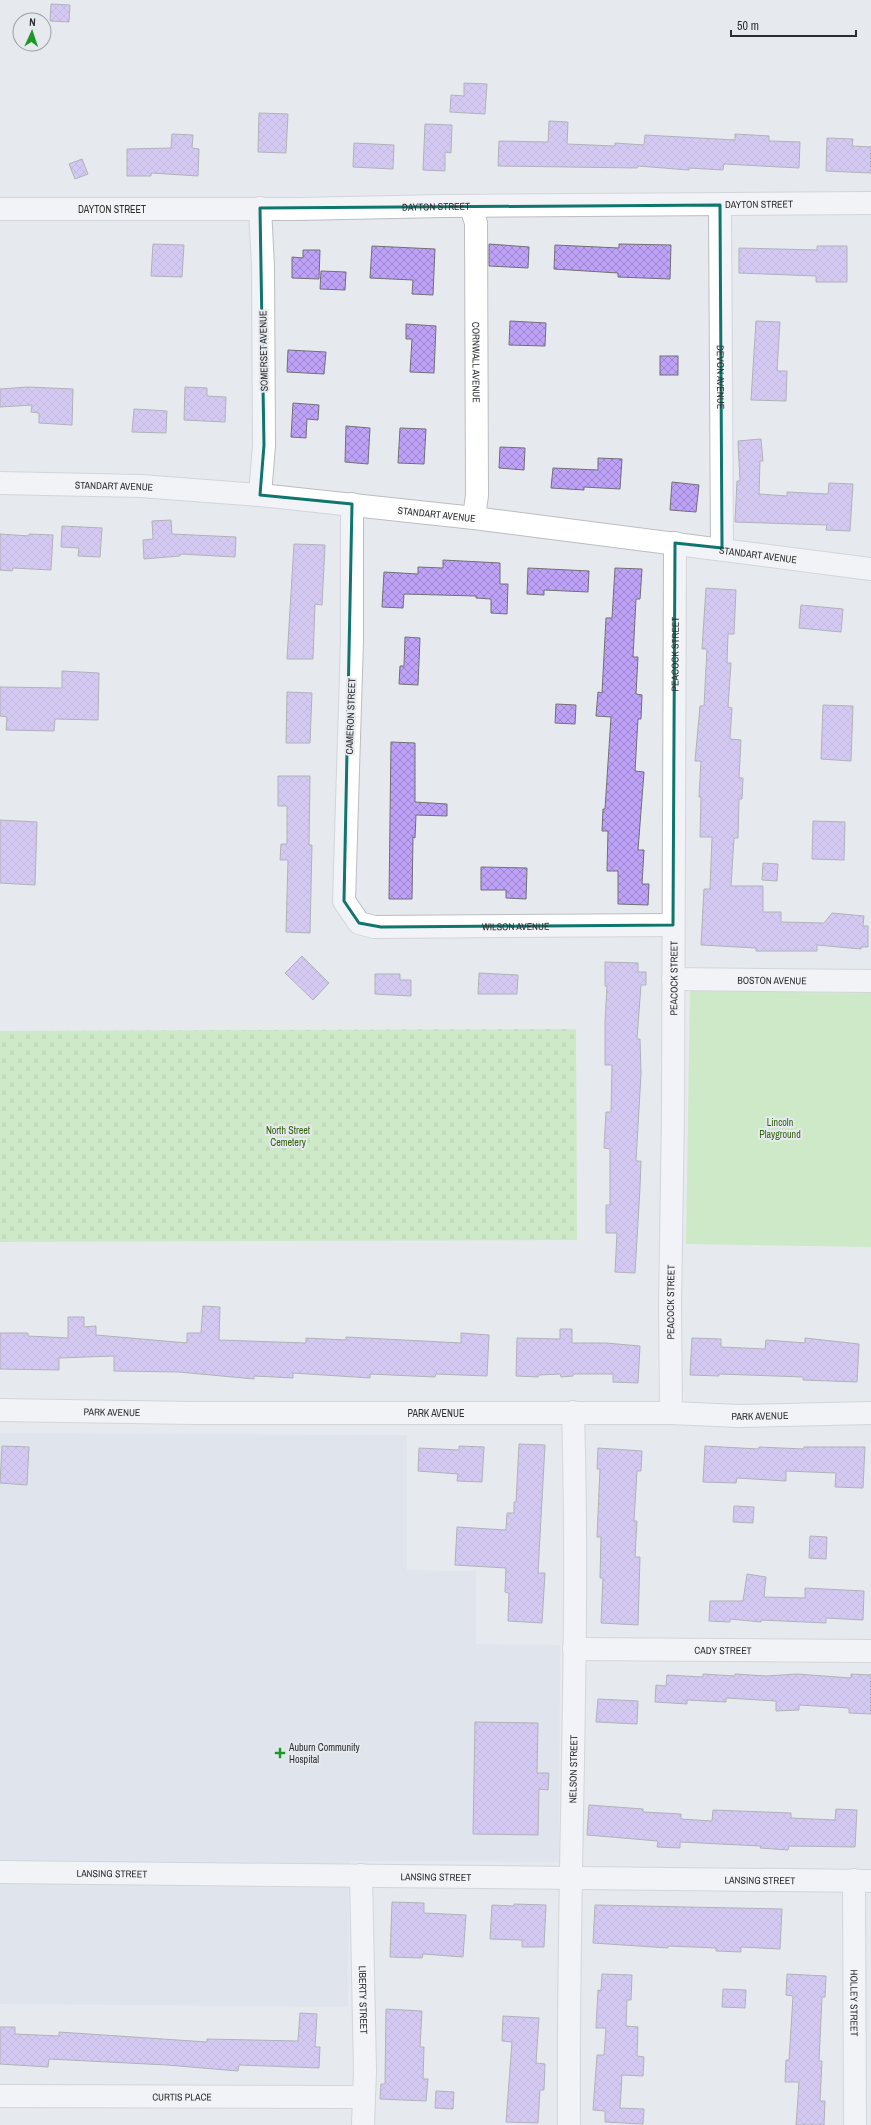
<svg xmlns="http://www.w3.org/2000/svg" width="871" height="2125" viewBox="0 0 871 2125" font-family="'Archivo Narrow',sans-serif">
  <defs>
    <pattern id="cemetery-stones" width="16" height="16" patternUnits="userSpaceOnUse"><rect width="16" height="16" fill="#b2e897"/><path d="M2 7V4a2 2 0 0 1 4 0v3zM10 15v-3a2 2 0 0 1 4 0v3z" fill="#99c782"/></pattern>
    <pattern id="building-cross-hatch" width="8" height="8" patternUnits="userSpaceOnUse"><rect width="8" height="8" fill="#bea2f8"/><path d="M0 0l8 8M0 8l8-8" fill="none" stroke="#9b84c9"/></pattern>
  </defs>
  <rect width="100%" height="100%" fill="#e6eaee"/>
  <path fill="#d9e1ec" d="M0,1433L407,1435V1570L476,1571V1644L560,1645L559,1862L349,1861L348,2007L0,2004Z"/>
  <path fill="url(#cemetery-stones)" d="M576,1029L577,1240L0,1242V1031Z"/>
  <path fill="#b2e897" d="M690,990L871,993V1247L686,1244Z"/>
  <g fill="url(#building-cross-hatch)" stroke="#717074">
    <path d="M51,4L70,5L69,22L50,21Z"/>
    <path d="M464,83L487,84L485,114L450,112L451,95L464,96Z"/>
    <path d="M259,113L288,114L286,153L258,152Z"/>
    <path d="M549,121L568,122L567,144L615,146V143L644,145L645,135L735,140V134L769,136V141L800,142L799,168L724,164L723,170L689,168V170L638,166L637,168L498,166L499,141L548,142Z"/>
    <path d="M425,124L452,125L451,153L445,152V171L423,170Z"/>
    <path d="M172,134L193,135L192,148L199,149L198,176L151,173V176H127V149L171,148Z"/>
    <path d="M827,138L853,139L852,146L871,147V173L826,171Z"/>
    <path d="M354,143L394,145L393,169L353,167Z"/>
    <path d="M82,159L88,174L75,179L69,164Z"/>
    <path d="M153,244L184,245L182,277L151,276Z"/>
    <path d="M489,244L529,247L528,268L489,266Z"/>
    <path d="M619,244L671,245L670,279L618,277V273L554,269L555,245L619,248Z"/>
    <path d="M372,246L435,249L433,295L412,294L413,280L370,278Z"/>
    <path d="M817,246H847V282H816V276L739,273V248L817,250Z"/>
    <path d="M303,250H320L319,279L292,278V257L303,258Z"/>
    <path d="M321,271L346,272L345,290L320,289Z"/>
    <path d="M510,321L546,323L545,346L509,345Z"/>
    <path d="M756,321L780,322L777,371H787L786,401L751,400Z"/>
    <path d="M406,324L436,326L434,373L410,372L412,339H406Z"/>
    <path d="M288,350L326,352L324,374L287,372Z"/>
    <rect x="660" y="356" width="18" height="19"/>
    <path d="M28,387L73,389L72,425L39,423V413L31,412L32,405L0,407V389Z"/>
    <path d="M185,387L207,388V396L226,397L225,422L184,420Z"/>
    <path d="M293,403L319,405L318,420L307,419L306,438L291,437Z"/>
    <path d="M134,409L167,411L166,433L132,432Z"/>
    <path d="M346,426L370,428L368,464L345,462Z"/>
    <path d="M400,428L426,429L424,464L398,463Z"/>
    <path d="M761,439L763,461H760L759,494L787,496V492L828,494L829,483L853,484L850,531L826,530L827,525L735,522L737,481H740L738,441Z"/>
    <path d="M500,447L525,448L524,470L499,468Z"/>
    <path d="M598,458L622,459L620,489L584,487V490L551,488L553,468L598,470Z"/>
    <path d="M672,482L699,485L696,512L670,510Z"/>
    <path d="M171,520L172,534L236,537L235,557L180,554V556L144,559L143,540L153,539L152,521Z"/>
    <path d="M62,526L102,528L100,557L78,556L79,548L61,547Z"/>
    <path d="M0,534L29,536V534L53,535L51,570L13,568L12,571L0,570Z"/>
    <path d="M294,544L325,545L322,605L315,604L313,659H287Z"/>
    <path d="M443,560L500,563V584H508L507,614L491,613V599L476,598V596L404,594L403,608L382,607L384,572L418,574V567L443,568Z"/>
    <path d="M528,568L589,571L588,592L544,590V595L527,594Z"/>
    <path d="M615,568L642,569L640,599H636L633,657H638L636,694L642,695L641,719H638L635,771L644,772L638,850H644L642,884H649L648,905L618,904V871H607L608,831H602L603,809H605L611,717L596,716L598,692L602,693L606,618H612Z"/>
    <path d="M706,588L736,590L734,634H728L727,663H731L728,707L732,708L730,739L741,740L739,778H743L742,799H739L738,838H734L731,886H763V912H781V922L824,923L832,913L864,916L863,926H868V947H861V949L817,945V951H756V948L701,945L704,889H710L712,837H700L701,797H699L701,761H695L700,706H704L707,649H702Z"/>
    <path d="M801,605L843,609L841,632L799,628Z"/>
    <path d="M405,637L420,638L418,685L399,684L400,666H404Z"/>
    <path d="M62,671L99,673L98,720L55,719L54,731L6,730L7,717L0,716V687L62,688Z"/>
    <path d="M287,692L312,693L310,743H286Z"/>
    <path d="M556,704L576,705L575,724L555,723Z"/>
    <path d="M823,705L853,706L851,761L821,759Z"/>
    <path d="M391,742L415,743V802L447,804V816L416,815L415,838L413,837L412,899H389Z"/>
    <path d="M278,776H310L309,845H312L310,933L286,932L288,860H280L281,844H287V806H278Z"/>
    <path d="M0,820L37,822L35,885L0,883Z"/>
    <path d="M813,821L845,822L844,860L812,859Z"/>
    <path d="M763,863L778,864L777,881L762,880Z"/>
    <path d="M481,867L527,868L526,899L506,898V890H481Z"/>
    <path d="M302,956L329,983L313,1000L285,973Z"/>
    <path d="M605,962L638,963V972H646V985H641L637,1039H640L641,1074L636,1161H641L640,1188L635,1273L615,1272L617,1233H606V1205H610V1149L604,1148L606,1112H611L612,1065H605V1022L607,986H605Z"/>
    <path d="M479,973L518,975L517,994H478Z"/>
    <path d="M375,974H400V980H411V996L375,994Z"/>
    <path d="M203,1306L220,1307L219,1340L306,1343V1338L346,1340V1337L461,1343V1333L489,1335L487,1376L436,1374L435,1377L370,1374V1378L293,1373V1378L254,1376V1379L179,1372L114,1371V1356L59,1358V1370L0,1369V1333H28V1336L68,1338V1317H84V1327L96,1326V1335L187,1343V1333H201Z"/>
    <path d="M560,1329H572V1343H606L640,1346L638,1383L613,1382V1374H573V1376L561,1377L560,1374L539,1375L538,1377L516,1376L517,1338L560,1339Z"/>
    <path d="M692,1338L721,1339V1347L765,1349L766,1340L805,1343V1338L859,1344L857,1382L803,1380V1377L748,1375L719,1374V1376L690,1375Z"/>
    <path d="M519,1444L545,1445L538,1573H545L542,1623L508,1621L509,1593L505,1592L506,1568L455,1565L457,1527L506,1530L507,1513H514V1502H516Z"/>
    <path d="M2,1446L29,1447L27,1485L0,1483Z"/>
    <path d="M459,1446L484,1447L482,1482L457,1481L458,1474L418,1471L419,1448L459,1450Z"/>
    <path d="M705,1446L758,1449L759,1447L804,1449V1447H865L863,1488L835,1487L836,1473L786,1471V1481L737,1478L736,1483L703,1482Z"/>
    <path d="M598,1448L642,1451L641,1471H637L634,1521H637L635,1557H640L638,1625L601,1623L603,1578H600L601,1537H597L600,1469H597Z"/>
    <path d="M734,1506L754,1507L753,1523L733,1522Z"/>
    <path d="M810,1536L827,1537L826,1559L809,1558Z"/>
    <path d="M747,1574L766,1577L764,1597L805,1598V1588L864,1591L863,1620L826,1618V1623L761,1620V1622L730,1619V1622L709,1621L710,1601H743Z"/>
    <path d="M703,1674L735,1676V1674L766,1676L797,1674L851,1678V1674L871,1675V1714L849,1713V1708L799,1705V1710L776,1711V1701L726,1698V1702L687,1700V1704L655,1702L656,1685L666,1686L667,1675L703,1677Z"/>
    <path d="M598,1699L638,1701L637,1724L596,1722Z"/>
    <path d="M475,1722L538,1723L537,1773H549L548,1790L539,1789L538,1835L473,1834Z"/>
    <path d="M589,1805L643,1809V1812L681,1814V1819L712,1821L713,1810L791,1813V1818L835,1820L836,1809L857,1810L855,1847L789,1846L788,1850L760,1848L761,1846L680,1842V1848L657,1847L658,1841L587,1835Z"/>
    <path d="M392,1902L424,1903V1913L466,1915L463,1957L423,1954L422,1958L390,1957Z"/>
    <path d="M514,1904L546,1905L544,1947H522V1940L490,1939L492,1905L514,1906Z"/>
    <path d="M595,1905L782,1909L780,1949L741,1947V1952L716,1951V1948L668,1946V1948L593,1943Z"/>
    <path d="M602,1974L632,1975L631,2000H627L626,2026L638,2027L637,2056L644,2057L643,2076L622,2075L620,2108L644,2109L643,2124L605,2122V2111L593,2110L597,2055H604L606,2028H596L598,1990L601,1991Z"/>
    <path d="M787,1974L826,1976L825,1997H822L819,2061H822L820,2101H825L824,2125H796L799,2082H785L786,2060H789L793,1996L786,1995Z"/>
    <path d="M723,1989L746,1990L745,2008L722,2007Z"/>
    <path d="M386,2009L422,2011L420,2047H424L423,2079H428L426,2101L380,2099L381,2084H385Z"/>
    <path d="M300,2013L317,2014L315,2047H320L319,2068L239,2065L238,2071L167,2065L49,2059L48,2067L0,2064V2027H15V2034L59,2036V2032L207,2042V2039L298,2041Z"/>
    <path d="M503,2016L539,2018L536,2063L545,2064L544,2090H540L538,2123L506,2122L512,2042L502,2041Z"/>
    <path d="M436,2091L454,2092L453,2109L435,2108Z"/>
  </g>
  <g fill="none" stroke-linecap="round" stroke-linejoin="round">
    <defs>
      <g id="minor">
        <path id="s1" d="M720,205L722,548"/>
        <path id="s2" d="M471,207L476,223L477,495L474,518"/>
        <path id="s3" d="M0,209H298L442,206L871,203"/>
        <path id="s4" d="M0,483L140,486L260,495L474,518L871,569"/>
        <path d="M260,495L264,445L263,267L260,208"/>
        <path id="s5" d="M352,504V640L344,901L359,923L374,927L673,925"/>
        <path id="s6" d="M673,979L871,981"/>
        <path id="s7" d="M0,1410L194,1413H671L739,1416L871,1413"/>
        <path id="s8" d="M671,1413L670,1304L673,1113L675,543"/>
        <path id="s9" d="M574,1649L871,1651"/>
        <path id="s10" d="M0,1872L871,1881"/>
        <path id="s11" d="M361,1875L365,2071L363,2125"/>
        <path id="s12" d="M854,1880L855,2125"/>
        <path id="s13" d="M0,2096L364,2097"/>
        <path id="s14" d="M569,2125C567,1887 580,1650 573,1412"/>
      </g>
    </defs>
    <use href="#minor" stroke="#babdc1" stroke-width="24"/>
    <use href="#minor" stroke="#fff" stroke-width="22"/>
  </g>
  <path d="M0 0H871V2125H0ZM720,205L722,548L675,543L673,925L381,927L359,923L344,901L352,504L260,495L264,445L260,208Z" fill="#e6eaee" fill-opacity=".55" fill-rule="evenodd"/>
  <path fill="none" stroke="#0f766e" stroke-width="3" stroke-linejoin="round" d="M720,205L722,548L675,543L673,925L381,927L359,923L344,901L352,504L260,495L264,445L260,208Z"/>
  <path fill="#1e9729" stroke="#e6eaee" stroke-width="1.5" d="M278 1747h4v4h4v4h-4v4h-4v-4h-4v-4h4z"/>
  <g text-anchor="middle" stroke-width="4" stroke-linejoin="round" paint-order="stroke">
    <g font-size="10" fill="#2d2e30" stroke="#e6eaee">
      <text dy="4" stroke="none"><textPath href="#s3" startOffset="759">DAYTON STREET</textPath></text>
      <text dy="4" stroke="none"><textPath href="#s3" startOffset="436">DAYTON STREET</textPath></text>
      <text dy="4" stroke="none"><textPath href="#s3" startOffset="112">DAYTON STREET</textPath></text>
      <text transform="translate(263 351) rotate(-91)" y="4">SOMERSET AVENUE</text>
      <text dy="4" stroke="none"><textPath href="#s2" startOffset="156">CORNWALL AVENUE</textPath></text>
      <text dy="4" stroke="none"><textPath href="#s1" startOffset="172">DEVON AVENUE</textPath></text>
      <text dy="4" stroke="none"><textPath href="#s4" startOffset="114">STANDART AVENUE</textPath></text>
      <text dy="4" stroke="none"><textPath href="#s4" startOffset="438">STANDART AVENUE</textPath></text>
      <text dy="4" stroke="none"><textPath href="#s4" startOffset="762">STANDART AVENUE</textPath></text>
      <text dy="4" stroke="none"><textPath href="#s8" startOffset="759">PEACOCK STREET</textPath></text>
      <text transform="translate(350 716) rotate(-88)" y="4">CAMERON STREET</text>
      <text dy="4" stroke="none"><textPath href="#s5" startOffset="581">WILSON AVENUE</textPath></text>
      <text dy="4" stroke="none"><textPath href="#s8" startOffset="435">PEACOCK STREET</textPath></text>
      <text dy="4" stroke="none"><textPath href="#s6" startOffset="99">BOSTON AVENUE</textPath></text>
      <text dy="4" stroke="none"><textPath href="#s8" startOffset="111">PEACOCK STREET</textPath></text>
      <text dy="4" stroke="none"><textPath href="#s7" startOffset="112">PARK AVENUE</textPath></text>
      <text dy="4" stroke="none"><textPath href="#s7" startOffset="436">PARK AVENUE</textPath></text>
      <text dy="4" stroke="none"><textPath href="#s7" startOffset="760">PARK AVENUE</textPath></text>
      <text dy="4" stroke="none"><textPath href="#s9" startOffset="149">CADY STREET</textPath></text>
      <text dy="4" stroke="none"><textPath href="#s14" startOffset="356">NELSON STREET</textPath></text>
      <text dy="4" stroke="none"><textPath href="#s10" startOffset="112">LANSING STREET</textPath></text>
      <text dy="4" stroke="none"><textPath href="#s10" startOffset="436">LANSING STREET</textPath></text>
      <text dy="4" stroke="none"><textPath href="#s10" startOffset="760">LANSING STREET</textPath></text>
      <text dy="4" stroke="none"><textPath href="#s11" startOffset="125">LIBERTY STREET</textPath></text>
      <text dy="4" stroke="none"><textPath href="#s12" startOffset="123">HOLLEY STREET</textPath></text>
      <text dy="4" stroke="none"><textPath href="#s13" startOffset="182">CURTIS PLACE</textPath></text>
    </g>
    <g font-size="10" fill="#31610d" stroke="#e6eaee">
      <text x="780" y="1126">Lincoln<tspan x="780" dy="12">Playground</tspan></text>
      <text x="288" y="1134">North Street<tspan x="288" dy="12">Cemetery</tspan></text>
    </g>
    <g font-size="10" fill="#2d2e30" stroke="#e6eaee" text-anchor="start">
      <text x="289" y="1751">Auburn Community<tspan x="289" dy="12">Hospital</tspan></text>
    </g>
  </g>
  <g transform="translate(32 32) rotate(3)"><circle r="19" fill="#e6eaee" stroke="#9c9fa2"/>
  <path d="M0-3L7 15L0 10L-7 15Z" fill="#1e9729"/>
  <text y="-6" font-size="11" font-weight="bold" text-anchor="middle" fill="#2d2e30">N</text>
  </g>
  <path d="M731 30v6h125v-6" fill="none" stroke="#2d2e30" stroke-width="2"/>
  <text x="737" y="30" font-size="12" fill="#2d2e30" stroke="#e6eaee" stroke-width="3" paint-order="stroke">50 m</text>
</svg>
